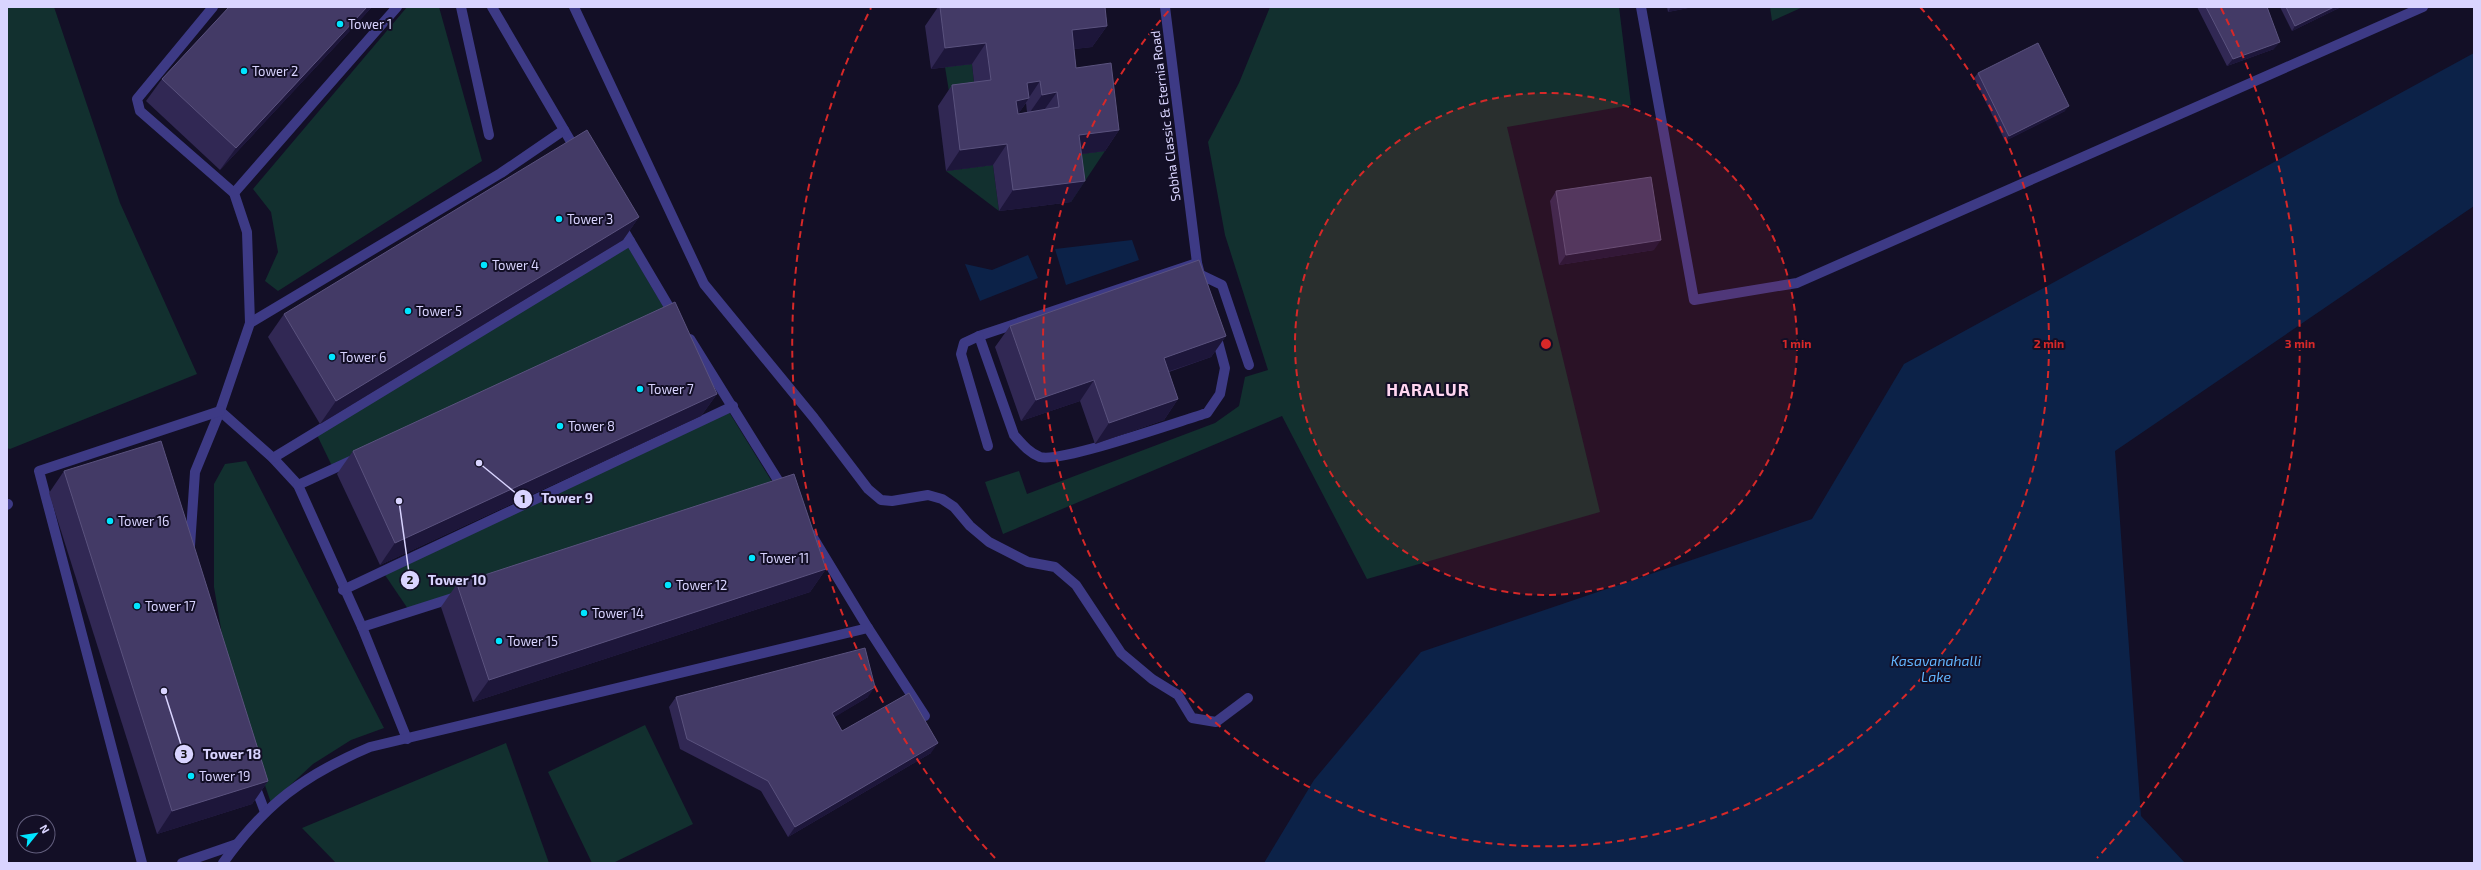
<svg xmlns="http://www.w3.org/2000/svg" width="2481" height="870" viewBox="0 0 2481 870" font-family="'Exo 2',sans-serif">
  <rect width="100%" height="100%" fill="#130f26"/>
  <g fill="#12302f">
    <path d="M7,7H54L120,203L197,374L10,449L7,448Z"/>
    <path d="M407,7H439L482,161L278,291L265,281L278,252L271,212L253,189Z"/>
    <path d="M1270,7H1619L1631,105L1507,127L1600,512L1367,579L1282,416L1003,534L985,482L1019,471L1027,494L1215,423L1239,406L1245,377L1268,370L1225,235L1208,142L1239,83Z"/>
    <path d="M1770,7H1803L1772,21Z"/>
    <path d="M972,64L976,101L951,104L945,67Z"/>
    <path d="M1105,151L1071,202L1065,156Z"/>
    <path d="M993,165L999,211L946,171Z"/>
    <path d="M628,247L667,313L332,466L317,435Z"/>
    <path d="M729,412L774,485L408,609L385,575Z"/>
    <path d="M246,461L384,728L351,740L313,764L271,803L230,682L214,587V484L225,464Z"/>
    <path d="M645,725L693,824L613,863H592L548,772Z"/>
    <path d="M506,743L549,863H336L302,828Z"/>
  </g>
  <g fill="#0c2248">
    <path d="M2474,53V206L2115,451L2141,816L2185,863H1264L1314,780L1421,652L1812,519L1904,364Z"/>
    <path d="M1132,240L1139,260L1066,285L1055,249Z"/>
    <path d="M1028,255L1038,278L980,301L965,264L992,270Z"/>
  </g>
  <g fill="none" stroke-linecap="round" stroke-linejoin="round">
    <g stroke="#3d3a85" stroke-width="10">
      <path d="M461,7L489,135"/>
      <path d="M492,7L577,152"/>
      <path d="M574,7L704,284L814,418L868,489L881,500L892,501L928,495L942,499L954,507L970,526L989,542L1028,562L1055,567L1076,585L1121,653L1152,679L1178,695L1192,718L1216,722L1248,698"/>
      <path d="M1165,7L1197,263"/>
      <path d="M1641,7L1694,300L1797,283L2423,7"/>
      <path d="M234,193L397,7"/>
      <path d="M620,224L675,317"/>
      <path d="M1197,263L1225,368L1220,394L1207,413C1180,421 1061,463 1040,457C1029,453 1022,444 1014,435L979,336Z"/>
      <path d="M1199,274L1222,285L1249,365"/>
      <path d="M250,323L501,173L564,130"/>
      <path d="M979,336L964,343L961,354L988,446"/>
      <path d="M690,339L784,490"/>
      <path d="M220,411L273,458L298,485L362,627L407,739"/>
      <path d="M273,458L630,241"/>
      <path d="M298,485L357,458"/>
      <path d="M7,505L8,504"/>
      <path d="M190,546L195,472L220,411L250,323L247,232L234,193L140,111L137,99L213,7"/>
      <path d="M343,590L733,406"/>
      <path d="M362,627L459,596"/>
      <path d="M868,628L925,716"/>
      <path d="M254,783L265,812"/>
      <path d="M142,863L39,471L220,411"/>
      <path d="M182,863L237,844"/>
      <path d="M223,863C265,804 304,775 370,747L868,628L811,534"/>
    </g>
  </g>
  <g fill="#312854" fill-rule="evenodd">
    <path d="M372,7L220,170L146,101L162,79Z"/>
    <path d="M938,7H1105L1107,26L1092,47L1074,49L1076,68L1119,130L1105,151L1081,154L1071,202L999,211L993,165L946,171L938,106L952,85L974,82L972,64L931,69L925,26ZM1026,103L1027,112L1018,114Z"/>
    <path d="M1667,7H1693L1668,12Z"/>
    <path d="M2197,7H2269L2268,8L2274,49L2227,66Z"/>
    <path d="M2280,7H2341L2292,31Z"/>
    <path d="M1978,73L2065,111L2005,141L1974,78Z"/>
    <path d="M1556,191L1654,250L1559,265L1550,201Z"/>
    <path d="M639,217L623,240L320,424L268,337L284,314Z"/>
    <path d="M1010,326L1226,336L1211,357L1169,372L1178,399L1164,420L1095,444L1080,401L1021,421L995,347Z"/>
    <path d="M717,394L701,416L380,565L337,474L353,451Z"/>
    <path d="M64,471L268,781L252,804L157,834L49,493Z"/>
    <path d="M826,569L810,592L473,702L441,607L457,584Z"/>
    <path d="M676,697H868L834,717L842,731L931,753L788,837L761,791L680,749L669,707Z"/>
  </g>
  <g fill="#1d163a">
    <path d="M367,7H372L220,170L236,148Z"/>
    <path d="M1671,7H1693L1668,12Z"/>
    <path d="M2334,7H2341L2292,31L2295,26Z"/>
    <path d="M1107,26L1092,47L1057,51L1072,30Z"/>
    <path d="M2280,42L2274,49L2227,66L2233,59Z"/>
    <path d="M986,43L972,64L931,69L945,48Z"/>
    <path d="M1040,81L1028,99L1029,98L1015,119L1002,121L1027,83Z"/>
    <path d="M1057,92L1042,113L1028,115L1042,95Z"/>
    <path d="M2069,106L2065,111L2005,141L2009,136Z"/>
    <path d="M1119,130L1105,151L1065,156L1079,135Z"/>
    <path d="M1007,144L993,165L946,171L960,150Z"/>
    <path d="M1085,181L1071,202L999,211L1013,190Z"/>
    <path d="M639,217L623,240L320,424L336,401Z"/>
    <path d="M1661,240L1654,250L1559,265L1566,255Z"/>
    <path d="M1226,336L1211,357L1149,378L1164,358Z"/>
    <path d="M1094,380L1080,401L1021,421L1036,400Z"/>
    <path d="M717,394L701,416L380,565L395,543Z"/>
    <path d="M1178,399L1164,420L1095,444L1109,423Z"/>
    <path d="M826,569L810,592L473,702L489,680Z"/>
    <path d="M875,687L868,697L825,723L832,713Z"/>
    <path d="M938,743L931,753L788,837L795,827Z"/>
    <path d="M268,781L252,804L157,834L172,811Z"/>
  </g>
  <g fill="#433a66" stroke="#5a527e" fill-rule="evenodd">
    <path d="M229,7H367L236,148L162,79Z"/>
    <path d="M940,7H1105L1107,26L1072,30L1076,68L1111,63L1119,130L1079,135L1085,181L1013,190L1007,144L960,150L952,85L991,80L986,43L945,48ZM1040,81L1042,95L1057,92L1059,107L1018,114L1016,101L1029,98L1027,83Z"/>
    <path d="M2206,7H2267L2280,42L2233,59Z"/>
    <path d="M2286,7H2334L2295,26Z"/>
    <path d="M2038,43L2069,106L2009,136L1978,73Z"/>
    <path d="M587,130L639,217L336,401L284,314Z"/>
    <path d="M1651,177L1661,240L1566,255L1556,191Z"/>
    <path d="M1199,260L1226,336L1164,358L1178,399L1109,423L1094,380L1036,400L1010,326Z"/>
    <path d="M675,302L717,394L395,543L353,451Z"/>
    <path d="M161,441L268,781L172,811L64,471Z"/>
    <path d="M794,474L826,569L489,680L457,584Z"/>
    <path d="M865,648L875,687L832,713L842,731L909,693L938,743L795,827L768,781L687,739L676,697Z"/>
  </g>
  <circle cx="1546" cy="344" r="251" fill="#d62828" fill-opacity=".12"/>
  <g fill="none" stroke="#d62828" stroke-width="2" stroke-dasharray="7 5">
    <circle cx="1546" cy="344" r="251"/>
    <path d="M1920 7A503 503 0 1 1 1172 7"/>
    <path d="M995 858A754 754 0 0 1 871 8M2221 8A754 754 0 0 1 2097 858"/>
  </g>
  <g fill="#00e5ff" stroke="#130f26" stroke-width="1.5">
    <circle cx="340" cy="24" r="4"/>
    <circle cx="244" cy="71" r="4"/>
    <circle cx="559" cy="219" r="4"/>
    <circle cx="484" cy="265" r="4"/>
    <circle cx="408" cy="311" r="4"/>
    <circle cx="332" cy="357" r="4"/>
    <circle cx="640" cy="389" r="4"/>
    <circle cx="560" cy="426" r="4"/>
    <circle cx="110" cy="521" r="4"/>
    <circle cx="752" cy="558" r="4"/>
    <circle cx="668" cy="585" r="4"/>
    <circle cx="137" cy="606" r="4"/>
    <circle cx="584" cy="613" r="4"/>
    <circle cx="499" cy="641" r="4"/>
    <circle cx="191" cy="776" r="4"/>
  </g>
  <g text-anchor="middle" stroke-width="4" stroke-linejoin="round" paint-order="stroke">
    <g font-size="13" fill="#d9d4ff" stroke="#130f26" text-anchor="start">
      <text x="348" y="29">Tower 1</text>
      <text x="252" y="76">Tower 2</text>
      <text x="567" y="224">Tower 3</text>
      <text x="492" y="270">Tower 4</text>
      <text x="416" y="316">Tower 5</text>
      <text x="340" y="362">Tower 6</text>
      <text x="648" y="394">Tower 7</text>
      <text x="568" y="431">Tower 8</text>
      <text x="118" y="526">Tower 16</text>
      <text x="760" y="563">Tower 11</text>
      <text x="676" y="590">Tower 12</text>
      <text x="145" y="611">Tower 17</text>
      <text x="592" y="618">Tower 14</text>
      <text x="507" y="646">Tower 15</text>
      <text x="199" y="781">Tower 19</text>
    </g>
    <g font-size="13" fill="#d9d4ff" stroke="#130f26">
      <text transform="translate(1165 116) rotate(-97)" y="5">Sobha Classic &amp; Eternia Road</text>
    </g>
    <g font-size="14" font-style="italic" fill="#62b6ff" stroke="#130f26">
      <text x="1936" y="666">Kasavanahalli<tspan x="1936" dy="16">Lake</tspan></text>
    </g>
    <g font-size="17" font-weight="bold" letter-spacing="1" fill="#ffd6f0" stroke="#130f26">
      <text x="1428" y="396">HARALUR</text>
    </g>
  </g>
  <circle cx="1546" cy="344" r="6" fill="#d62828" stroke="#130f26" stroke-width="2"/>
  <g font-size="12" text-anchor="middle" font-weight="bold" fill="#d62828" stroke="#130f26" stroke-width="4" stroke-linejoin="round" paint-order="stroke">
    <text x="1797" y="348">1 min</text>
    <text x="2049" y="348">2 min</text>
    <text x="2300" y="348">3 min</text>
  </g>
  <path fill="none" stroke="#d9d4ff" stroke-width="1.5" d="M479 463L523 499M399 501L410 580M164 691L184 754"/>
  <g fill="#d9d4ff" stroke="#130f26" stroke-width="1.5">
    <circle cx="479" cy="463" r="4"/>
    <circle cx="399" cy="501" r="4"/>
    <circle cx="164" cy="691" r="4"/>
    <circle cx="523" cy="499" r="10"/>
    <circle cx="410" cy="580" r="10"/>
    <circle cx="184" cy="754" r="10"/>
  </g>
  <g font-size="12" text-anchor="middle" font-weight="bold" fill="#111">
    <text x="523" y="503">1</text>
    <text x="410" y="584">2</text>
    <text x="184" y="758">3</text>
  </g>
  <g font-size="14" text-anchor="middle" font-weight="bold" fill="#d9d4ff" stroke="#130f26" stroke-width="4" stroke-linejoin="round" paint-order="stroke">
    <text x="567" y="503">Tower 9</text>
    <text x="457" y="585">Tower 10</text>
    <text x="232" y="759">Tower 18</text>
  </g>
  <rect width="2481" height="870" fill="none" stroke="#d9d4ff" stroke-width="16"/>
  <g transform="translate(36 834) rotate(60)"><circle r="19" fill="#130f26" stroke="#625e7d"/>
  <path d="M0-3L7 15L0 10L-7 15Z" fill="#00e5ff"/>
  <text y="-6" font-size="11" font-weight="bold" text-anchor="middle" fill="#d9d4ff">N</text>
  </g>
</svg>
